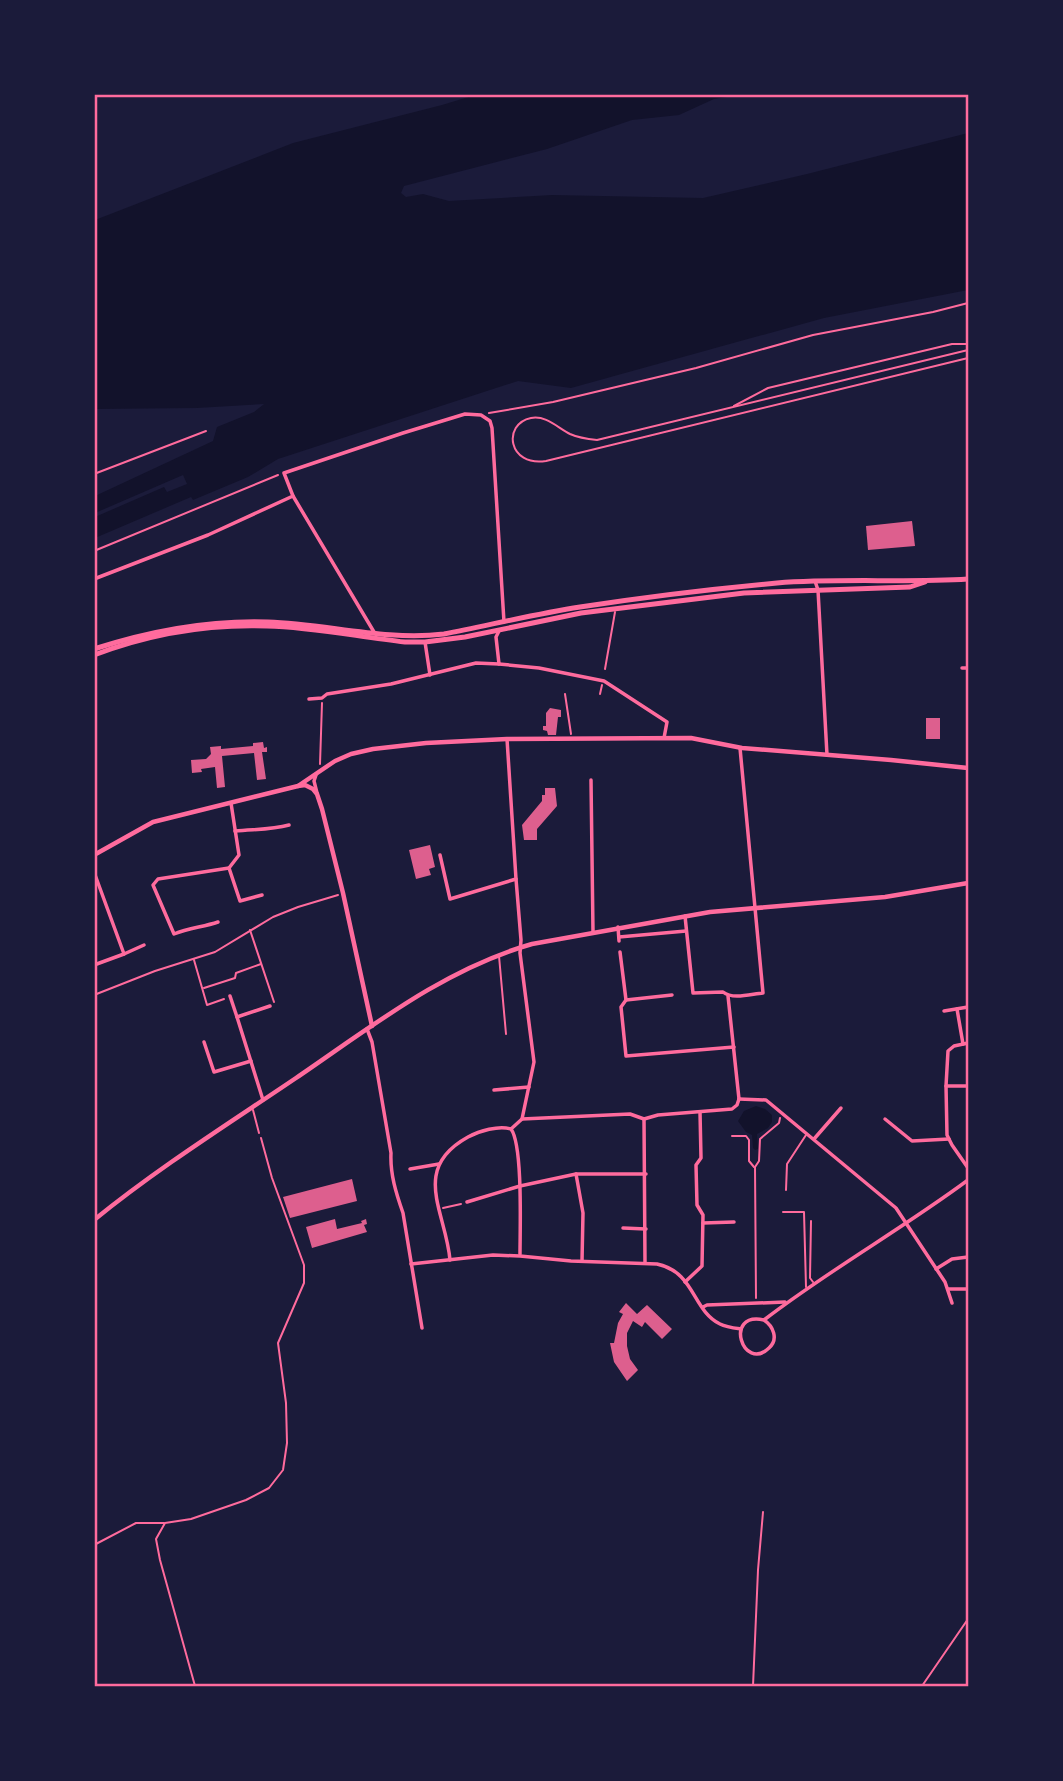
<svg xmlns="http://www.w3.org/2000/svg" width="1063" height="1781" viewBox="0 0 1063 1781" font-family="Manrope,sans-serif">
  <rect width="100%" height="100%" fill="#1b1b3a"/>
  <g fill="#12122b">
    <path d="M475,95H739L714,99L679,115L632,120L547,149L404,186L401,193L406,197L423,194L449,201L552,195L703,198L807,174L968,133V290L824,318L571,388L518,381L278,459L248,477L193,500L191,497L95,538V517L164,487L167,492L187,484L183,475L95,513V496L213,441L217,427L254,412L264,404L197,408L95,409V220L293,143L442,105Z"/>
    <path d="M756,1106L765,1109L772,1115V1122L768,1128L757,1134L758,1149L755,1150L753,1148L752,1135L746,1132L738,1121L744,1111Z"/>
  </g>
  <g fill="#dd5f8e">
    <path d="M912,521L915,546L868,550L866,526Z"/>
    <path d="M550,708L561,710V717H558L556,735H548L547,731L543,730V726H546V713Z"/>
    <rect x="926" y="718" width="14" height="21"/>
    <path d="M263,742L264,748L267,747V752H262L266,779L257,780L254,753L222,756L225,787L217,788L215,767L201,769L202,772L192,773L191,760L206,759L211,754L210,747L221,746V749L253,746V743Z"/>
    <path d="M545,788H555L557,806L537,829V840H524L522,825L542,801V795H545Z"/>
    <path d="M430,845L435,867L429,869L431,875L416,879L409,850Z"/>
    <path d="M352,1179L357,1201L290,1218L283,1197Z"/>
    <path d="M335,1219L337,1229L362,1223L361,1221L366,1219L367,1224L364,1225L367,1232L312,1248L306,1227Z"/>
    <path d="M626,1303L637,1314L647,1305L672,1329L662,1339L645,1322L642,1327L633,1321L627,1333V1346L630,1359L638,1370L627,1381L614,1362L610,1343H614L618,1323L623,1314L619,1312Z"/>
  </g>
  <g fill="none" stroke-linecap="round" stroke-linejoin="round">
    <g stroke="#ff6b9d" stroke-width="2">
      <path d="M489,413L553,402L696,368L813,335L933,312L968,303"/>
      <path d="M94,474L206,431"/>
      <path d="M94,551L278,475"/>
      <path d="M565,694L571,734"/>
      <path d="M600,694L602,685"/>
      <path d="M320,764L322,703"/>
      <path d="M250,930L274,1002"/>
      <path d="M194,960L207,1005L224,999"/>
      <path d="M204,988L235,978L236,973L261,964"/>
      <path d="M94,995L155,971L215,952L273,917L298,907L338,895"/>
      <path d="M732,1136H746L749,1140V1161L754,1167"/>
      <path d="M443,1208L461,1204"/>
      <path d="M756,1298L755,1167L759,1161L760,1139L779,1123L780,1118"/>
      <path d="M94,1545L136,1523H164"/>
      <path d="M195,1686L160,1560L156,1539L165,1523L191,1519L246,1500L269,1488L283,1470L287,1443L286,1403L278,1343L304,1283V1265L272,1178L261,1138"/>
      <path d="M753,1686L758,1570L763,1512"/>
      <path d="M922,1686L968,1619"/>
    </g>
    <g stroke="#ff6b9d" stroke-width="2">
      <path d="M968,350L597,440C587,439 579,438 570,434C558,428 546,415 531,418C502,424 508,467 546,461L968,358"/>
      <path d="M734,406L768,388L952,344H968"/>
      <path d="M605,669L615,612"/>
      <path d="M499,956L506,1034"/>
      <path d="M253,1110L259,1133"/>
      <path d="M786,1190L787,1164L806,1135"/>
      <path d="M783,1212H804L806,1287"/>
      <path d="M811,1221L810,1278L813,1282"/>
    </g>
    <g stroke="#ff6b9d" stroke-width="3.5">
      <path d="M94,579L208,535L293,496"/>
      <path d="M815,581L818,590L827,755"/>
      <path d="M499,631L496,637L499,664"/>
      <path d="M374,632L293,496L284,473L403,433L465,414L481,415L490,421L492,428L504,622"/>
      <path d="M425,642L430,675"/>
      <path d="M962,668H968"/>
      <path d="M309,699L322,698L327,694L391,684L476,663L499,664L539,668L604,681L667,722L664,738"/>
      <path d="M507,739L516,879L521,940L520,953L534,1062L522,1119"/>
      <path d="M316,775L314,781L317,793"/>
      <path d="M591,780L593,932"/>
      <path d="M235,831C254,829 271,830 289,825"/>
      <path d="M440,855L450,899L516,879"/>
      <path d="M229,868L240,901L262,895"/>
      <path d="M94,872L124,954L94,965"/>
      <path d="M685,916L693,993L723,992C733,1000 751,994 763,993L740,748"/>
      <path d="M218,922C203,927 189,928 174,934L153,885L158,879L229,868L239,855L231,803"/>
      <path d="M618,927L619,941"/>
      <path d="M619,937L686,931"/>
      <path d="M620,952L626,1000L621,1007L626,1056L734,1047"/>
      <path d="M124,954L144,945"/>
      <path d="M230,996L237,1017"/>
      <path d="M728,996L739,1099"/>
      <path d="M626,1000L672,995"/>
      <path d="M957,1009L963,1044"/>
      <path d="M944,1011L968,1007"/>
      <path d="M367,1029L372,1042L391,1153C390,1174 396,1193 403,1213L422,1328"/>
      <path d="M204,1042L214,1072L251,1061"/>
      <path d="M968,1043L954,1046L948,1051L946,1086L947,1135L952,1145L968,1168"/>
      <path d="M946,1086H968"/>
      <path d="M494,1090L529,1087"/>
      <path d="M739,1099L766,1100L896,1208L945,1282L952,1303"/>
      <path d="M263,1100L237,1017L270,1006"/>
      <path d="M644,1119L645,1263"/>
      <path d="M885,1119L912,1141L949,1139"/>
      <path d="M511,1129C523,1145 520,1230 520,1254"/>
      <path d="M814,1139L841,1108"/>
      <path d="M410,1169L439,1164"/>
      <path d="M576,1174L583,1213L582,1261"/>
      <path d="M467,1202L520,1186L576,1174H646"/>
      <path d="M703,1223L734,1222"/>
      <path d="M623,1228L646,1229"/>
      <path d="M450,1260C446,1212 410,1169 468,1137C479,1131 499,1125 511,1129L522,1119L630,1114L644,1119L658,1115L732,1109L737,1105L739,1099"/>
      <path d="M411,1264L493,1255L520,1256L571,1261L657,1264C695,1272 692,1310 720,1324C726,1327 734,1328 741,1329"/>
      <path d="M936,1269L952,1259L968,1257"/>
      <path d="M685,1282L702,1266L703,1215L697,1205L696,1165L701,1158L700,1112"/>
      <path d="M948,1289H968"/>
      <path d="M703,1307L707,1305L785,1302"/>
      <path d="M764,1320C773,1326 779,1339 769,1348C743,1373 723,1311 764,1320C829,1270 902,1229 968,1180"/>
    </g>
    <g stroke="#ff6b9d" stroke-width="4.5">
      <path d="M298,786L335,761L351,754L373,749L426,743L507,739L691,738L742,748L891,760L968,768"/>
      <path d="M94,855L153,822L298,786L305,785L313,789L317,794L322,809L343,893L372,1026"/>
      <path d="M94,1220C158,1168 228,1124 296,1078C371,1027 444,969 532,944L710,912L885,897L968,883"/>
    </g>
    <g stroke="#ff6b9d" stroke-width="5">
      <path d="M94,649C150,631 209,620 268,622C327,624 385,641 444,634C490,625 535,614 580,607C645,597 711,589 777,583C840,578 905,583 968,579"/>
      <path d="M94,655C149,634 209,624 267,626C313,627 359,637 405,642H425L465,637L581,613L744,593L910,587L925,582"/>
    </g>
  </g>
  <rect width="1063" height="1781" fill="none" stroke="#1b1b3a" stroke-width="192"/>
  <rect x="96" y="96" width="871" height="1589" fill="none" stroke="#ff6b9d" stroke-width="2.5"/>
</svg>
